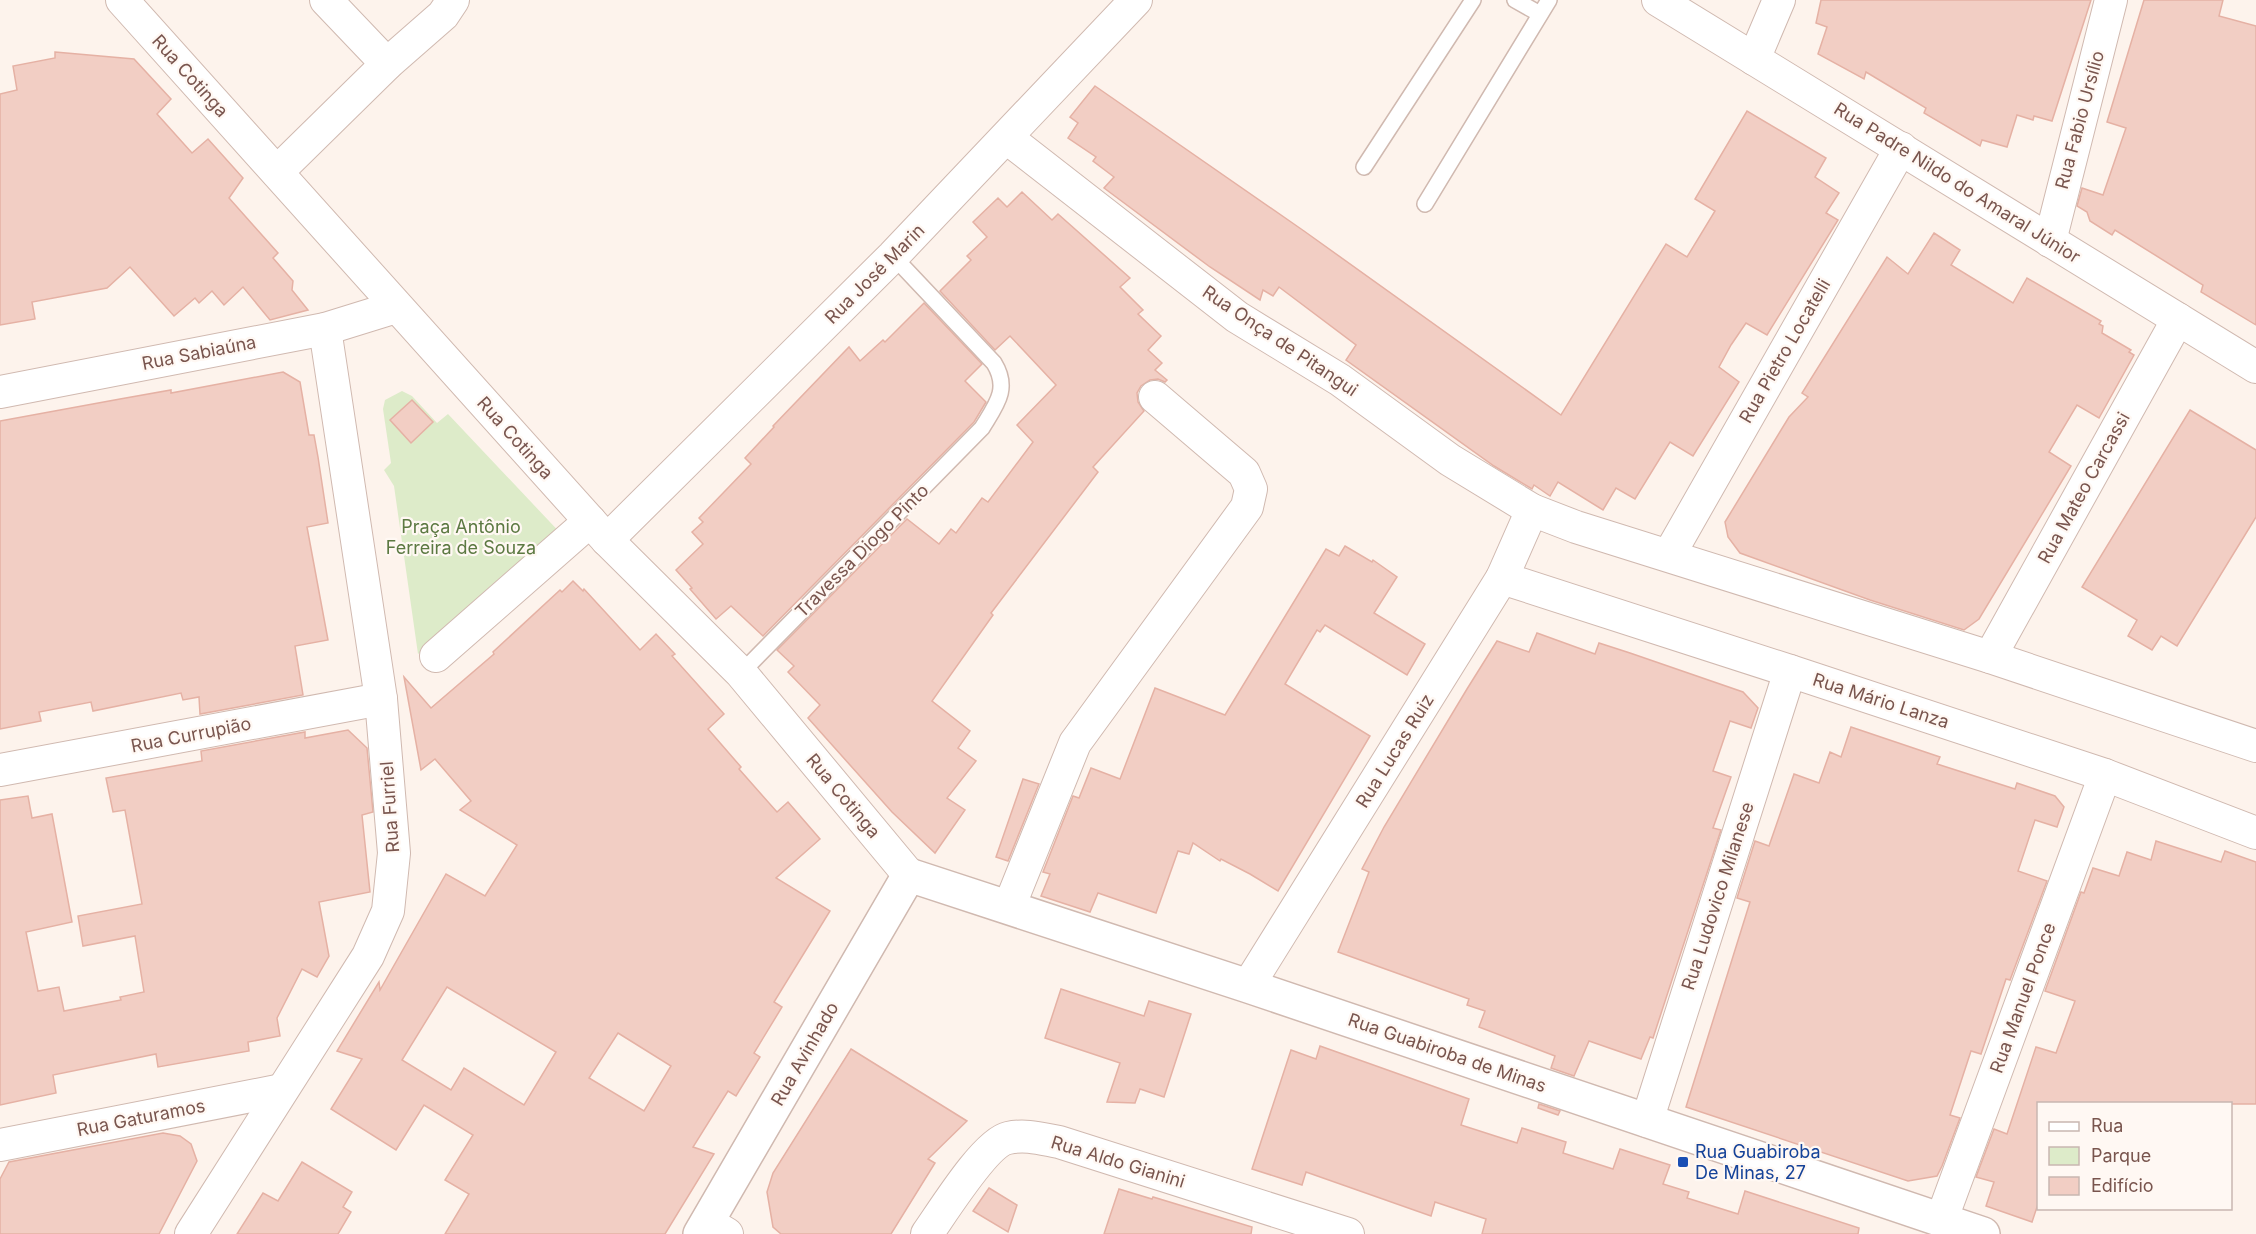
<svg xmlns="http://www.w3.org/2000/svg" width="2256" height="1234" viewBox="0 0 2256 1234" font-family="Inter,sans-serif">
  <rect width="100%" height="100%" fill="#fdf3ec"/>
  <path fill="#ddebc9" d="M402,391L412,396L437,423L448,414L566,539L470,609L418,654L394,486L384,470L391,463L383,409L385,400Z"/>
  <g fill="#f2cec4" stroke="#e5b1a4" stroke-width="1.5" fill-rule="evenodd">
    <path d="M1821,0H2091L2052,121L2034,116L2033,120L2017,115L2007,147L1982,140L1980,146L1924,113L1926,108L1866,72L1864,79L1818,54L1827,27L1816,23Z"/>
    <path d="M2144,0H2223L2219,16L2256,26V325L2201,292L2203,285L2115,230L2112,235L2090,221L2087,212L2077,206L2082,188L2103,195L2126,128L2107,122Z"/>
    <path d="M55,52L134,59L171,99L157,114L192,153L208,139L243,178L229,198L278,253L273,258L293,281L292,290L308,310L270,320L243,287L224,305L212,291L199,303L195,298L174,316L130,267L107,288L32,302L35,319L0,325V94L17,90L13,66L55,58Z"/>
    <path d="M1095,86L1304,231L1561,415L1666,244L1687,257L1715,211L1695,199L1747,111L1826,158L1815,177L1839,193L1826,213L1838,220L1767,335L1746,323L1731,345L1719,367L1739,382L1693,456L1670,442L1635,499L1616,488L1603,510L1558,482L1550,496L1534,485L1532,489L1494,466L1346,360L1356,345L1279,287L1273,296L1263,290L1260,300L1210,267L1104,188L1114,177L1093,161L1096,157L1068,138L1078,123L1070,117Z"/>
    <path d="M1022,192L1052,220L1058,214L1130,278L1120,287L1143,310L1138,314L1161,336L1148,350L1162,363L1155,370L1167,380L1165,382L1158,379L1150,380L1141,386L1137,393L1138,402L1144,411L1093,467L1098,472L991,613L993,615L932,701L970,731L958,748L976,761L947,798L965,810L935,853L892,812L808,718L820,705L788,672L794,666L777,650L907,519L939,544L951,529L956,533L982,498L988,502L1033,442L1017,425L1056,385L1010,336L995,350L940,291L971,260L967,256L987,237L973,222L998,198L1007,207Z"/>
    <path d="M1934,233L1960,250L1951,265L2013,303L2027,278L2101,321L2099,324L2103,326L2102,333L2131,350L2129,352L2134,355L2099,418L2077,405L2049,452L2071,466L1979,619L1964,630L1870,600L1740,553L1728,537L1725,522L1789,417L1808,397L1802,393L1887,257L1908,274Z"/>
    <path d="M924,303L982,364L965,381L986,402L974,422L763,636L731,606L716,619L690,589L692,588L676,570L703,544L692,532L703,522L699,518L751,464L745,458L774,427L773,426L849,347L860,361L883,340L885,342Z"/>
    <path d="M283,372L300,382L309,435H314L318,457L328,523L307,527L328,640L295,646L303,695L200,714L199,697L183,700L181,693L93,711L91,702L39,712L41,721L0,729V421L120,399L171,390V393Z"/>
    <path d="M412,400L433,422L411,443L390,420Z"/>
    <path d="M2190,410L2256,450V517L2177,646L2161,636L2152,650L2128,636L2137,620L2082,587Z"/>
    <path d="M1345,546L1372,562L1373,560L1397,577L1374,613L1425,644L1407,675L1325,625L1320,632L1317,630L1285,684L1370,736L1278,891L1250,874L1221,859L1220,861L1193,843L1189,854L1178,851L1156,913L1098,893L1090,912L1041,896L1050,874L1043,872L1073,796L1079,798L1091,768L1120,779L1155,688L1225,715L1326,549L1339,556Z"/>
    <path d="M573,581L583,591L584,589L640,650L656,634L675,654L672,656L724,714L708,729L741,767L739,769L777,812L788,802L820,839L776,878L830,911L774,1002L782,1007L754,1053L760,1057L736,1096L728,1091L693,1147L714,1154L665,1234H445L469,1194L445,1180L473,1135L424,1105L396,1150L331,1109L362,1059L337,1051L379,982L380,990L446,874L485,896L517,845L460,810L471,801L435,759L421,770L404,677L431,708L494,654L493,652L560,590L562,592ZM447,987L556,1052L524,1105L464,1068L451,1090L402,1060ZM618,1033L671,1066L644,1111L589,1078Z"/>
    <path d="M1537,633L1595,654L1599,643L1630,653L1743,692L1758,708L1751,728L1730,721L1713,771L1731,777L1713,828L1721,830L1653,1038L1650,1037L1641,1059L1589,1041L1574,1076L1551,1068L1555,1056L1479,1027L1485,1011L1467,1005L1469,999L1338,952L1369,872L1362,869L1384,827L1467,689L1497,641L1529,652Z"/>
    <path d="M1851,727L1940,757L1937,764L2015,789L2017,783L2055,796L2064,807L2057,827L2035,820L2018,871L2047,881L2010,980L2006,979L1981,1054L1971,1051L1950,1115L1960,1118L1942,1166L1937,1176L1908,1181L1686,1107L1750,902L1737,898L1755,841L1769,846L1794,774L1819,783L1830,752L1841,757Z"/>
    <path d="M348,730L367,748L373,812L362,815L370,892L319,902L329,956L317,977L302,969L277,1018L280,1036L248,1042L249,1051L158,1067L156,1054L53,1075L56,1093L0,1105V800L28,796L32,818L52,814L72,922L26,932L38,991L59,987L64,1011L121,1000L120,997L144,992L135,936L83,946L78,916L142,904L125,810L113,812L106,778L202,761L201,751L305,732V738Z"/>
    <path d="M1023,779L1039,784L1008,861L996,857Z"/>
    <path d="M2156,841L2221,862L2225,851L2256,862V1104H2038V1204L2032,1222L1986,1206L1994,1182L1976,1177L1994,1129L2007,1134L2036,1047L2056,1053L2075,1001L2045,991L2081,892L2084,893L2093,868L2119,876L2127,852L2151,860Z"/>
    <path d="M1061,989L1144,1016L1149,1001L1191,1014L1164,1097L1140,1089L1135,1103L1107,1102L1120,1063L1045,1038Z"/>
    <path d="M1320,1046L1469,1099L1461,1125L1517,1143L1522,1128L1566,1142L1563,1153L1613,1169L1620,1149L1670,1165L1663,1184L1689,1192L1687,1198L1738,1214L1745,1191L1859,1228L1858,1234H1482L1486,1219L1435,1202L1431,1216L1306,1172L1302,1185L1252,1169L1291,1050L1316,1059Z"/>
    <path d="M851,1049L967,1121L928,1159L935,1163L891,1234H781L773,1227L767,1192L773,1173Z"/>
    <path d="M1539,1104L1560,1111L1558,1115L1538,1108Z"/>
    <path d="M163,1133L180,1136L191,1144L197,1161L159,1234H0V1179L9,1162Z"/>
    <path d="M302,1162L352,1192L343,1207L351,1212L338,1234H237L263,1193L278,1201Z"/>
    <path d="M989,1188L1017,1205L1008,1232L973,1211Z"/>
    <path d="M1119,1189L1152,1199L1153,1197L1252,1227L1251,1234H1104Z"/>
  </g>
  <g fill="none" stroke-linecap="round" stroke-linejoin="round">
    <defs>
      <g id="service">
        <path d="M1515,0L1540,14"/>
        <path d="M1364,167L1473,0"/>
        <path d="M1425,204L1549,0"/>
        <path d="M741,673L982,428C996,405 1010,389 994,363L893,256"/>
      </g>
      <g id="minor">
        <path d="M122,0L607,540L741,673L909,875"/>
        <path d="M326,0L387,64"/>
        <path d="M1658,0L2256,367"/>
        <path d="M1754,59L1779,0"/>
        <path d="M1007,138L1237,317L1340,380L1450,460L1532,510L1576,527L1990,657L2256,746"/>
        <path d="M277,172L387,64L443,15L453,0"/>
        <path d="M2050,241L2111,0"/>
        <path d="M0,392L325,329L396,307"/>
        <path d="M607,540L893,256L1136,0"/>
        <path d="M1669,555L1901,148"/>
        <path d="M1502,578L1790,671L2105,775L2256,833"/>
        <path d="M436,656L590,521"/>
        <path d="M1990,657L2178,319"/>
        <path d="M0,770L381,699"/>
        <path d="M1009,907L1075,743L1247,507L1251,489L1244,473L1155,397"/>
        <path d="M1248,986L1502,578L1532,510"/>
        <path d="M1647,1121L1790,671"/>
        <path d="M0,1145L282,1090"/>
        <path d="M1941,1221L2105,775"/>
        <path d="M707,1222L727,1234"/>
        <path d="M191,1234L368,956L388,911L394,853L381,699L325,329"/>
        <path d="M927,1234C942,1213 985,1143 1008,1138C1026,1134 1042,1139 1059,1142L1348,1234"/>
      </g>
      <path id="tertiary" d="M700,1234L909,875L1248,986L1983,1234"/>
    </defs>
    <use href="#service" stroke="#d0b9b0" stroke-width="18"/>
    <use href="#minor" stroke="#d0b9b0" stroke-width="34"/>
    <use href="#tertiary" stroke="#d0b9b0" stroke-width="36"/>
    <use href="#service" stroke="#fff" stroke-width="15"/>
    <use href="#minor" stroke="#fff" stroke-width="32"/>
    <use href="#tertiary" stroke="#fff" stroke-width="33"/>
  </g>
  <rect fill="#1a4fb4" stroke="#fff8f3" stroke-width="2" x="1677" y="1156" width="12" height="12" rx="3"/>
  <g text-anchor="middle" stroke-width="4.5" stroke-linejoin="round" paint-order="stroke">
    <g font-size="18" fill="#79554e" stroke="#fff8f3">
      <text transform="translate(190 76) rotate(48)" y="6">Rua Cotinga</text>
      <text transform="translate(2080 120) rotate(-75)" y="6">Rua Fabio Ursílio</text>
      <text transform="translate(1957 183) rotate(32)" y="6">Rua Padre Nildo do Amaral Júnior</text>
      <text transform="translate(875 274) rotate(-45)" y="6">Rua José Marin</text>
      <text transform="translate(1280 341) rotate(34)" y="6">Rua Onça de Pitangui</text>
      <text transform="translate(1785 351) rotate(-60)" y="6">Rua Pietro Locatelli</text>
      <text transform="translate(199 353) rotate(-11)" y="6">Rua Sabiaúna</text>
      <text transform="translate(515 438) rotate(48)" y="6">Rua Cotinga</text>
      <text transform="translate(2084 488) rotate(-61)" y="6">Rua Mateo Carcassi</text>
      <text transform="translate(862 551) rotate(-45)" y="6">Travessa Diogo Pinto</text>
      <text transform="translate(1881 701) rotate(18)" y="6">Rua Mário Lanza</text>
      <text transform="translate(191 735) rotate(-11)" y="6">Rua Currupião</text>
      <text transform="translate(1395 751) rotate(-58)" y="6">Rua Lucas Ruiz</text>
      <text transform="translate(843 796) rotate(50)" y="6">Rua Cotinga</text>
      <text transform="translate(390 807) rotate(-94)" y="6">Rua Furriel</text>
      <text transform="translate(1718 896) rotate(-72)" y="6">Rua Ludovico Milanese</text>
      <text transform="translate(2023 998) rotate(-70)" y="6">Rua Manuel Ponce</text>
      <text transform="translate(1447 1053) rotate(19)" y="6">Rua Guabiroba de Minas</text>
      <text transform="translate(805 1054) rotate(-60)" y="6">Rua Avinhado</text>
      <text transform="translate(141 1118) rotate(-11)" y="6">Rua Gaturamos</text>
      <text transform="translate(1118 1162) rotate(17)" y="6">Rua Aldo Gianini</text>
    </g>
    <g font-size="18" fill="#5c7942" stroke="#fff8f3">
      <text x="461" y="533">Praça Antônio<tspan x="461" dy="21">Ferreira de Souza</tspan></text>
    </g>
    <g font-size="18" fill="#164399" stroke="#fff8f3" text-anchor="start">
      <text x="1695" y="1158">Rua Guabiroba<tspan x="1695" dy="21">De Minas, 27</tspan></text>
    </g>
  </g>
  <rect x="2037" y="1102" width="195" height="108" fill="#fff8f3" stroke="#c9b7b1" stroke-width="1.5"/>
  <rect x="2049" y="1122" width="30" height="9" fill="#ffffff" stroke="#c9b7b1" stroke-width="1.5"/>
  <text x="2091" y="1132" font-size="18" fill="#79554e">Rua</text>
  <rect x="2049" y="1147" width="30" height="18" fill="#ddebc9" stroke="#c9b7b1" stroke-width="1.5"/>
  <text x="2091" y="1162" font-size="18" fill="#79554e">Parque</text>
  <rect x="2049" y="1177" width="30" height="18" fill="#f2cec4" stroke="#c9b7b1" stroke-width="1.5"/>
  <text x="2091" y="1192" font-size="18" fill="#79554e">Edifício</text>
</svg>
